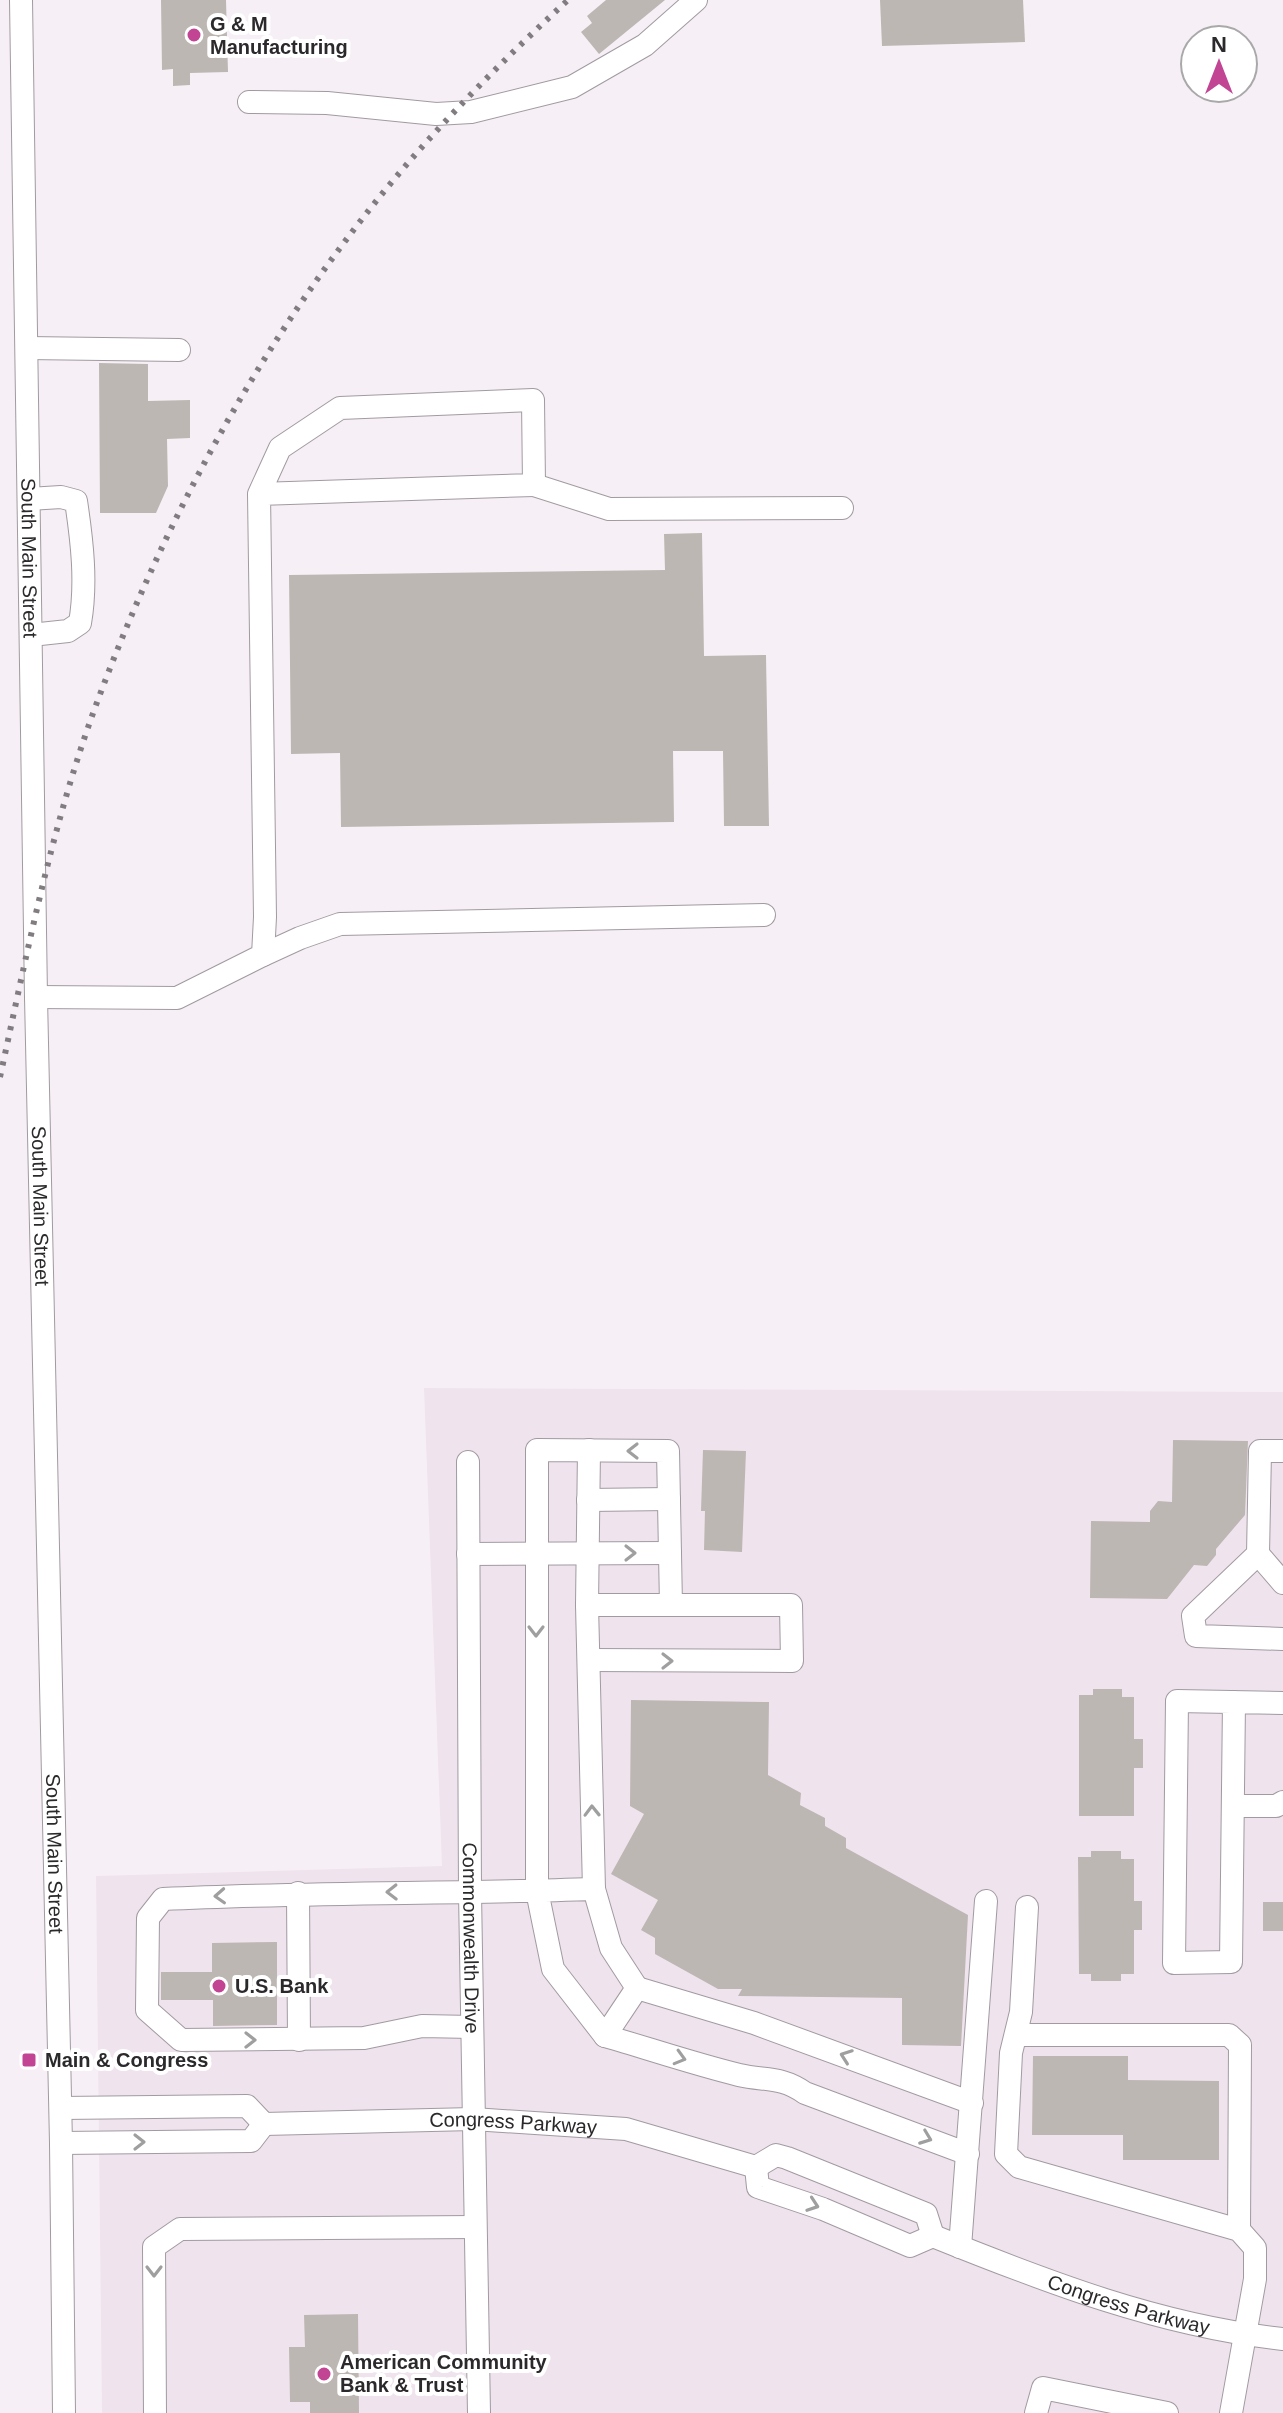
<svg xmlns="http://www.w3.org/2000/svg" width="1283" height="2413" viewBox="0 0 1283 2413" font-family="Helvetica,sans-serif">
  <rect width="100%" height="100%" fill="#f6f0f6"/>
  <path fill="#efe3ee" d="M424,1388L1283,1392V2413H102L96,1876L442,1866Z"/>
  <g fill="#bdb7b3">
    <path d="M161,0H226L228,72L190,73V85L173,86V69L162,70Z"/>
    <path d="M606,0H665L599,54L581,32L592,23L587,16Z"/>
    <path d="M880,0H1023L1025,42L882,46Z"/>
    <path d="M99,363L148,364V401L190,400V438L167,439L168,486L156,513H100Z"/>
    <path d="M702,533L704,656L766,655L769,826H724L723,751H673L674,822L341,827L340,753L291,754L289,575L665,570L664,534Z"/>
    <path d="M1173,1440L1248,1441L1245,1515L1216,1549V1555L1207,1566L1194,1565L1167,1599L1090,1598L1091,1521L1150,1522V1511L1158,1501L1172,1502Z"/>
    <path d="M703,1450L746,1451L742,1552L704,1550L705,1511H701Z"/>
    <path d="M1093,1689H1122V1697H1134V1739H1143V1768H1134V1816H1079V1695H1093Z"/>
    <path d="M631,1700L769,1702L768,1775L801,1793L800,1805L825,1818V1826L846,1838V1848L968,1915L961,2046L902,2045V1998L738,1996L742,1989H718L655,1954V1938L641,1930L658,1900L611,1874L644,1814L630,1806Z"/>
    <path d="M1091,1851H1121V1859H1134V1901H1142V1930H1134V1974H1121V1981H1091V1974H1079L1078,1857H1091Z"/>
    <rect x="1263" y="1902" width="20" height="29"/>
    <path d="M277,1942V2025L213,2026V2000H161V1972H212V1943Z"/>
    <path d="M1033,2056H1128V2080L1219,2081V2160H1123V2135H1032Z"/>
    <path d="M358,2314L359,2413H310V2402H290L289,2347H305L304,2315Z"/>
  </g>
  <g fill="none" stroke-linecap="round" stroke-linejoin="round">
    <defs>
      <g id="minor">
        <path id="s1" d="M21,0L36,997L61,2143L64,2413"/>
        <path d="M249,102L327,103L436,114L471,112L572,87L645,45L696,0"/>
        <path d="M27,348L179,350"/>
        <path d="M534,485L609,509L842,508"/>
        <path d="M29,499L61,497L76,501C82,541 87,583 80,623L68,631L31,635"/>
        <path d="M263,955L300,938L340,924L764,915"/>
        <path d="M36,997L177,998L263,955L265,917L259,494L534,485L533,400L340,408L280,448L259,494"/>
        <path d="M589,1450L587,1605L594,1889"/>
        <path d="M1283,1451H1260L1258,1554L1193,1616L1196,1636L1283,1639"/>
        <path id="s2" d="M468,1462L470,1893L479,2413"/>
        <path d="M588,1500L669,1499"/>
        <path d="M468,1554L670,1553"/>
        <path d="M1258,1554L1283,1583"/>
        <path d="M587,1605H791L792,1661L589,1660"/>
        <path d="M1234,1702L1231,1962L1174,1963L1177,1701L1283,1703"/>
        <path d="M1233,1806H1276L1283,1802"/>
        <path d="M298,1893L299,2040"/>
        <path d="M1027,1907L1021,2012L1011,2053L1006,2154L1019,2167L1239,2230L1255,2248V2279L1231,2413"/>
        <path d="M637,1988L754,2023L972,2103"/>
        <path d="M472,2027L422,2026L364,2038L181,2040L147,2010L148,1918L163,1899C306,1892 450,1894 594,1889L611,1948L637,1988L605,2036L553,1969L537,1891V1450L668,1451L671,1605"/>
        <path d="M1017,2035H1229L1240,2045L1239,2230"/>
        <path d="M605,2036C650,2049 694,2064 739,2075C765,2081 781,2076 805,2093L968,2154"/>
        <path id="s3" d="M61,2108L247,2106L264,2124L473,2119L626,2129L756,2167L776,2155L787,2158L926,2214L933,2236"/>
        <path d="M61,2143L251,2141L264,2124"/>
        <path id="s4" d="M756,2167L758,2187L823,2209L910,2246L933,2236C1047,2282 1161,2326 1283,2339"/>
        <path d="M960,2247L986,1901"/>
        <path d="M155,2413L154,2247L180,2229L475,2227"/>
        <path d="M1036,2413L1043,2388L1167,2413"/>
      </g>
    </defs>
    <use href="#minor" stroke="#a19ba0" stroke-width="24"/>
    <use href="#minor" stroke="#fff" stroke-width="22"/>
    <path stroke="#807c80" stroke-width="6" stroke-dasharray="4 8" stroke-linecap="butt" d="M0,1077C28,949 53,819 99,697C167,515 263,339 386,189C442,121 504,59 568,0"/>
  </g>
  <defs><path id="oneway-chevron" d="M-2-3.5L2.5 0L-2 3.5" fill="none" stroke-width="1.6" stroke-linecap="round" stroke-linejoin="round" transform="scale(2)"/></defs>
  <g stroke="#a09fa0">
    <use href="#oneway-chevron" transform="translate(633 1451) rotate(-180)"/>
    <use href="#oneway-chevron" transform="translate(630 1553)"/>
    <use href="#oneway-chevron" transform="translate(536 1631) rotate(90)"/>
    <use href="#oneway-chevron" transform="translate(667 1661)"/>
    <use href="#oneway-chevron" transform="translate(592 1811) rotate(-91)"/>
    <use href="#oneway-chevron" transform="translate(392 1892) rotate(179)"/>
    <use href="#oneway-chevron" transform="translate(220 1896) rotate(177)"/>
    <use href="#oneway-chevron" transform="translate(250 2040)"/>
    <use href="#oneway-chevron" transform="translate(846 2056) rotate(-160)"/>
    <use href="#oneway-chevron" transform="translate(680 2058) rotate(16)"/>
    <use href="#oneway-chevron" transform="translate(926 2138) rotate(21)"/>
    <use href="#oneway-chevron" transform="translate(139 2142)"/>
    <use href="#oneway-chevron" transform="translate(813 2205) rotate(19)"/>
    <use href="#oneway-chevron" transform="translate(154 2271) rotate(90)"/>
  </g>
  <g fill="#c24594" stroke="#fff" stroke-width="3">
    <circle cx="194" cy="35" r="8"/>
    <circle cx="219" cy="1986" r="8"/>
    <rect x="21" y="2052" width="16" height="16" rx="4"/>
    <circle cx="324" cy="2374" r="8"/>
  </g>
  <g text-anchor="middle" stroke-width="8" stroke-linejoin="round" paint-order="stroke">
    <g font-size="20" font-weight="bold" fill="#2b292b" stroke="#fff" text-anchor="start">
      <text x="210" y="31">G &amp; M<tspan x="210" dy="23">Manufacturing</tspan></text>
      <text x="235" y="1993">U.S. Bank</text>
      <text x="45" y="2067">Main &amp; Congress</text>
      <text x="340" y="2369">American Community<tspan x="340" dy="23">Bank &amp; Trust</tspan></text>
    </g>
    <g font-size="20" fill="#2b292b" stroke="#fff">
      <text dy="7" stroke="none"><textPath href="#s1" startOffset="558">South Main Street</textPath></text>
      <text dy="7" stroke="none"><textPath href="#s1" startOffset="1206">South Main Street</textPath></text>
      <text dy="7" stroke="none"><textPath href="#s1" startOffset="1854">South Main Street</textPath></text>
      <text dy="7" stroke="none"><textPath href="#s2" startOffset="476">Commonwealth Drive</textPath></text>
      <text dy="7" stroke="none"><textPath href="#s3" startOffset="460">Congress Parkway</textPath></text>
      <text dy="7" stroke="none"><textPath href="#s4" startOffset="416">Congress Parkway</textPath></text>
    </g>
  </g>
  <g transform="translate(1219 64)"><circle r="38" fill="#ffffff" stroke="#aaa9aa" stroke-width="2"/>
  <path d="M0-6L14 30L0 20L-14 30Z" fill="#c24594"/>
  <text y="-12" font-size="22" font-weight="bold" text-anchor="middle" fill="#2b292b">N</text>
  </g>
</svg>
